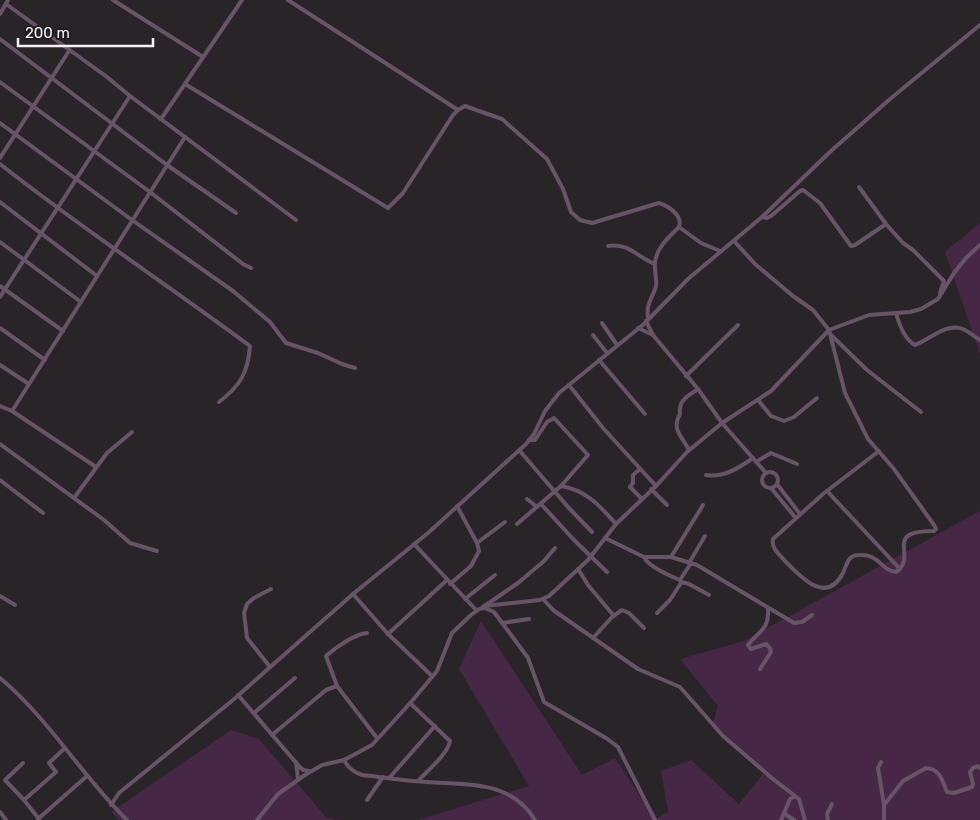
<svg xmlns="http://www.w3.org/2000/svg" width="980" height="820" viewBox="0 0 980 820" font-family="Rubik,sans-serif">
  <rect width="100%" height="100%" fill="#292428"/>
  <g fill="#462745">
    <path d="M980,223V354L945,252Z"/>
    <path d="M980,511V820H418L529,786L459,669L481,621L582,775L615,758L655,819L668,812L661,771L691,760L739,804L764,773L713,723L718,706L680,659L744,641Z"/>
    <path d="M231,730L259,739L327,818L341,820H119L111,812Z"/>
  </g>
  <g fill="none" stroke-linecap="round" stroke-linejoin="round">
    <g stroke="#675466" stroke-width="4">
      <path d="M113,0L203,57"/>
      <path d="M288,0L458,110"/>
      <path d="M6,4L107,77L130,96L296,220"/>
      <path d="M0,14L8,0"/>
      <path d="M0,39L167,165L236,213"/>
      <path d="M0,82L150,192L243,264L251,268"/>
      <path d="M185,84L388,208L403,193L453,115L458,110L465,106L502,119L547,159L563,189L571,212L580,220L592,223L659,203C669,206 683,216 679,227L701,243L720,251"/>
      <path d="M161,119L242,0"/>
      <path d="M0,123L132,220L233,291L270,322L286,343L318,353L342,364L355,368"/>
      <path d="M0,158L69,51"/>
      <path d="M0,164C81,228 168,285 250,346C248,373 240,386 219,402"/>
      <path d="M859,187L886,224"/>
      <path d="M0,202L97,276"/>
      <path d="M762,217L767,218L771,216L800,191L803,190L820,203L851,246L855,245L886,224L903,243L913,250L944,281L940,293"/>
      <path d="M734,241L755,264L793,296L813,310L829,330L845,393L868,439L894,469L934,525L936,529L934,531C881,531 919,556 896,572C881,571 881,554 859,555C848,555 847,564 843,573C826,606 800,576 785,561C779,554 771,548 773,539L823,494L879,451"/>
      <path d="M0,242L81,302"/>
      <path d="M608,246C630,243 635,256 655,264"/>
      <path d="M0,286L63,331"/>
      <path d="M0,297L130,96"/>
      <path d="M896,313C899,324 904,339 915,345C929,340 947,322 963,329C969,332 974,336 980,340"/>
      <path d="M648,319C646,302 652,300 656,286C657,278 654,270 655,262C657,247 669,237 679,227"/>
      <path d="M646,321L653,335L698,389L722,423L766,473"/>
      <path d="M602,323L617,345"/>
      <path d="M0,328L45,360"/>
      <path d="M638,328L653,335"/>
      <path d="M830,334L867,370L921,412"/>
      <path d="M593,335L607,353"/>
      <path d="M599,360L645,414"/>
      <path d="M0,365L29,384"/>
      <path d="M686,376L738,325"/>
      <path d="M569,385L603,428L656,486"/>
      <path d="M758,400L771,416L784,421L794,417L817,398"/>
      <path d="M0,406L12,411L96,467"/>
      <path d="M12,411L185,137"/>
      <path d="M0,444L104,520L130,543L157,551"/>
      <path d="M519,450L568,507L592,532"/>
      <path d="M689,450C682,436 671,430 680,414C678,400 688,396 698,389"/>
      <path d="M756,462L771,453L797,464"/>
      <path d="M640,469L633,475V483L630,487L642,499"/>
      <circle cx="770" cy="480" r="8"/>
      <path d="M706,475C723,478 739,468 753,458"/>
      <path d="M0,480L43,513"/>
      <path d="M777,484L800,514"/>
      <path d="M561,486C586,490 600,506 616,524"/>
      <path d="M771,488L795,517"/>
      <path d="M651,489L667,505"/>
      <path d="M827,491L900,569"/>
      <path d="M74,498L107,453L132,432"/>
      <path d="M527,499L537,507"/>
      <path d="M541,504L574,540L607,572"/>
      <path d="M517,524L561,486L588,455L554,418L547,422L535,440H529"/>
      <path d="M605,538L644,557H671L697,565L794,623L802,622L812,615"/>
      <path d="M477,543L505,522"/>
      <path d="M414,544L477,611"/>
      <path d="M644,557C648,566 670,576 680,580L681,583L670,600L657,613"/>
      <path d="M671,557L703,505"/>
      <path d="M689,563L705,536"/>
      <path d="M578,569L588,585L614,616"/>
      <path d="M680,580L691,563"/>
      <path d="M681,582L689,584L709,595"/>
      <path d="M450,584L471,566L479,551L477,543L457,506"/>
      <path d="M353,594L388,634L432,676"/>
      <path d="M0,596L15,605"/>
      <path d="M465,599L495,575"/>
      <path d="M543,599L553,610L638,669L680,687L723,736L773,779L795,796"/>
      <path d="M486,605L518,583L544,561L555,548"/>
      <path d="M482,608L484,606L540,600L549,596L588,560L616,524L656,486L687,452L722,423L771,391L829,330L869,315L910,312L921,309L938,299L954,273L966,258L980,245"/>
      <path d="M502,623L529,619"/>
      <path d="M367,633C355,634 336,647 326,656L337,686L377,738"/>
      <path d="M388,634L447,580"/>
      <path d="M593,638L612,617L622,610L629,613L644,628"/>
      <path d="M270,667L247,638L244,613L247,604L254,598L271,589"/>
      <path d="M760,669L771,652L770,648L766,644L751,649L748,645C759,630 769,631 768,609"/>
      <path d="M0,678C49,719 82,776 127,820"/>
      <path d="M238,695L298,765L303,770L309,771"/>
      <path d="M410,703L450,741C448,754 427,771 418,781"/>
      <path d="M254,713L295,678"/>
      <path d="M272,735L326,690L337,686"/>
      <path d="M344,760C348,768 353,772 362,775C383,777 405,781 427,782C467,785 511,780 535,820"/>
      <path d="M296,762L298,779"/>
      <path d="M881,762L878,768L884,805V820"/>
      <path d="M23,763L5,780L24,800"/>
      <path d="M390,777L435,726"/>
      <path d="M367,800L383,777"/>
      <path d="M111,805L119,793L233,700L353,594L428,533L526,444L534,434L545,411L559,393L644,324L688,279L762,217L831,151L890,99L980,25"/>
      <path d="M884,805L903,781L926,768C940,769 942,780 947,792L954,793L972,787L973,784L970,772L973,768L977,766L980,768"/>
      <path d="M0,812L6,820"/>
      <path d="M785,814L794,820"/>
      <path d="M38,819L87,776"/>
      <path d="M39,819L24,800L56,772L49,763L65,748"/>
      <path d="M257,820L278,794L305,775L322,765L344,760L372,745L412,701L437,671L452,633L471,615L479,609L485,608L494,612L523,651L528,658L544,702L606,738L618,747L655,820"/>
      <path d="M781,820L790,799L795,796L799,799L805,820"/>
      <path d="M828,820L827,814L832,804"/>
    </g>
  </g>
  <path d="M18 38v8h135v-8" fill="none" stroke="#f5f2f5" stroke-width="2.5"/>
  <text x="25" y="38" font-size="15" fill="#f5f2f5" stroke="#1f1b1f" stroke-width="4" paint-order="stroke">200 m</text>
</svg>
